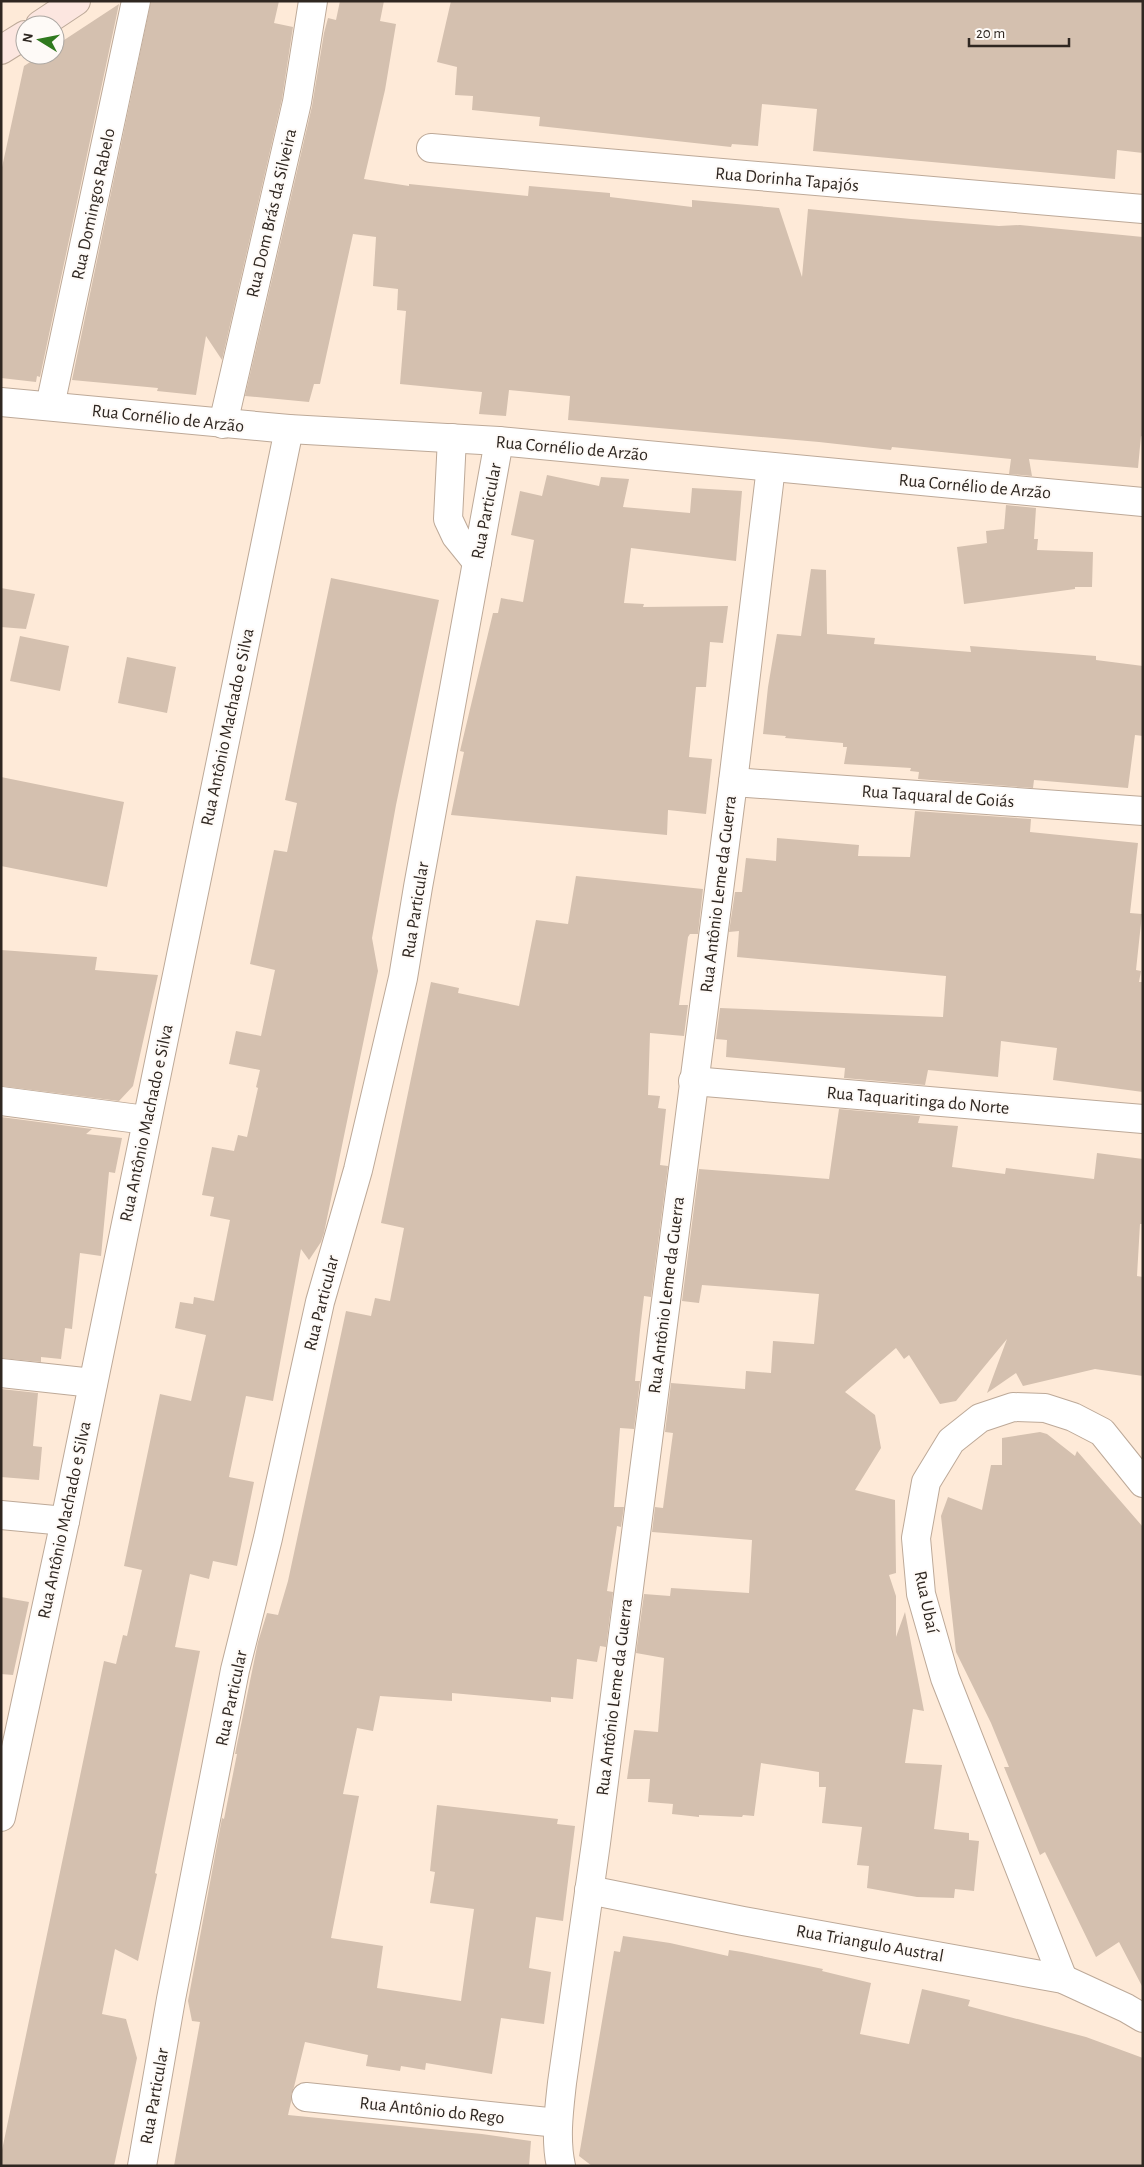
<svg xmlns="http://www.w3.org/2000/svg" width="1144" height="2167" viewBox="0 0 1144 2167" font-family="'Alegreya Sans',sans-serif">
  <rect width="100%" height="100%" fill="#feead8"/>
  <g fill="#d4c0af">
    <path d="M151,1H279L274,23L293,27L282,99L222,360L206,336L196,395L157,391L158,388L72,380Z"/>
    <path d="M340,1H384L380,21L396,24L385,90L364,179L409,186V184L528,196L529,186L610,193V197L692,207V200L779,208L802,277L808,209L911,219L999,226L1020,225L1143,237V437L1141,436L1138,468L1029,459L1032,476L1009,474L1011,459L892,447L891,450L819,442L568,420L570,396L509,390L506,416L479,414L482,392L400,384L406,311L397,310L398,289L373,286L376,237L353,234L320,384H314L309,402L245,396L312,106L324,33L328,18L336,20Z"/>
    <path d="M451,1H1143V153L1117,150L1115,179L813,151L817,109L762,104L758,146L732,144L731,147L539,126L540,117L472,110L473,96L455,95L457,67L437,62Z"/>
    <path d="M119,4L40,377L37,376L36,382L1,378V172L24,66L41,55H55V46Z"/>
    <path d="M547,475L599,486L601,477L629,479L623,507L690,513L692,488L742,491L736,561L631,548L624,603L644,604L643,607L728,606L723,643L710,642L706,687H696L689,757L712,759L706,814L668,810L667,835L451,815L464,752L460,751L493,613H498L501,598L523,602L534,540L511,535L520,491L542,496Z"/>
    <path d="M1006,505L1036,508L1034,539H1038L1037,550L1093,552L1092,587H1075V589L964,604L957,547L987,543L986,531L1004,529Z"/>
    <path d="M811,569L826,570L827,634L875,638L874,644L971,652L970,646L1046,652L1096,656V660L1143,666V736L1135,735L1128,788L1034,780L1033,788L918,779L919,772L910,771L911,768L844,764L847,747H843V743L785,738L786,736L763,734L768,687L777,634L801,636Z"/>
    <path d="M331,578L439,600L396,805L372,938L378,971L324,1233L321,1242L309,1260L301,1249L273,1401L246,1396L229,1477L254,1482L237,1566L213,1561L209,1579L190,1574L175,1647L200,1651L155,1873L157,1874L138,1961L115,1949L102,2014L126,2019L137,2058L114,2166H1V2155L104,1661L116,1664L123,1635L127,1636L142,1570L124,1566L160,1394L191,1401L206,1335L175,1328L180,1302L193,1304L194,1297L214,1301L230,1220L210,1216L214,1197L202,1195L212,1147L234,1151L238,1135L247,1137L258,1088L256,1087L260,1070L229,1064L236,1031L261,1036L275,970L250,964L274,850L287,852L297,803L285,800Z"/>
    <path d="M1,588L35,594L26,629L1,627Z"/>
    <path d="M20,636L69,646L60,691L10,681Z"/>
    <path d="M127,657L176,667L167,713L118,703Z"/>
    <path d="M1,777L124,802L107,887L1,866Z"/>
    <path d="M915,811L1031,819L1030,832L1138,843L1130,913L1142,914L1136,970L1141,971L1139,982H1143V1092L1053,1080L1057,1048L1001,1041L998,1077L928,1070L925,1085L844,1078L845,1068L726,1057L727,1040L716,1039L720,1008L943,1017L946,976L737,957L739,931L729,932L735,892H742L746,858L776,861L777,838L859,845L858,856L910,857Z"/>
    <path d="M576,876L703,889L698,934H690L688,937L679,1005H688L684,1036L650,1033L648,1095L660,1096L658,1108L666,1109L660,1165L668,1166L651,1297L644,1296L640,1330L635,1381H640L634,1429L620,1428L614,1507H624L621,1527L617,1526L607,1591L613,1592L606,1647L600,1646L597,1662L577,1659L573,1699L551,1697V1702L452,1693V1701L380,1696L373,1731L357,1728L343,1794L359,1796L331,1938L383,1946L377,1988L461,2001L474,1909L430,1903L435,1872L430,1871L437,1805L558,1819L557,1824L575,1826L563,1921L536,1917L529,1968L551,1972L544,2024L501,2018L492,2074L426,2063L425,2070L401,2066L400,2071L366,2066L368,2055L305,2042L294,2087L291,2095V2102L288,2115L482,2134L531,2141L529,2166H174L200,2022L192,2021L188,2001L222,1818L224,1819L237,1754H235L258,1642L267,1613L278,1615L288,1581L346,1311L371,1316L375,1298L390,1301L404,1228L381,1223L431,982L459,988L458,993L519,1006L536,920L568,924Z"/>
    <path d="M1,950L97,957L95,970L158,975L133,1086L119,1101L1,1086Z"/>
    <path d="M839,1109L920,1116L918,1123L958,1126L952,1167L1005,1174L1006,1168L1094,1179L1097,1153L1143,1159V1224H1140L1137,1276L1143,1277V1376L1095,1369L1023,1386L1016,1373L987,1393L1007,1339L956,1401L940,1404L909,1355L904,1359L896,1348L845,1392L875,1415L881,1448L855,1490L895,1500L896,1573L889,1575L896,1596V1637L905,1612L924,1711L913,1709L905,1763L942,1765L934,1829L969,1833V1840L979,1841L974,1891L955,1889L954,1898L917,1897L867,1888L869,1866L857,1865L862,1827L822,1823L826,1787H819V1772L761,1763L754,1816L743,1815L742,1817L699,1815V1817L672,1814L673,1804L648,1802L650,1779H627L634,1730L658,1732L664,1658L636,1653L644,1594L670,1596L671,1588L749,1593L752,1540L652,1532L655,1507L663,1508L673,1433L665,1432L671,1383L745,1389L746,1371L771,1373L773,1341L814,1344L819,1294L702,1285L699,1303L682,1301L699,1169L829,1179Z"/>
    <path d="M1,1117L92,1129L86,1134L122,1138L115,1173L109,1172L101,1256L80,1253L72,1329L65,1328L61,1359L41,1357V1362L1,1358Z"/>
    <path d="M1,1389L38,1393L33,1446L42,1447L39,1480L1,1477Z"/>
    <path d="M1040,1432L1047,1434L1075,1456L1077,1451L1143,1527V1988L1119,1942L1096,1957L1045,1852L1040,1855L1004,1767H1009L991,1723L956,1652L941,1516L948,1497L982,1510L991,1465H1002V1438Z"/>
    <path d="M1,1597L29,1602L13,1675L1,1674Z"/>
    <path d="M623,1936L670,1943L728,1956L729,1950L742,1952L823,1969L822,1971L871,1983L860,2034L909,2044L922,1989L970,2000L968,2006L1086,2037L1143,2058V2166H592L579,2156L614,1951L620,1952Z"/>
  </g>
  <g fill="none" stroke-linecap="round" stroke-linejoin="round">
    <defs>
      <g id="street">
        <path d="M431,148L1143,209"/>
        <path d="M1,402L289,429L499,441L1143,502"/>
        <path d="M50,406L136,1"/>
        <path d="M223,424L297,102L313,1"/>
        <path d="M452,438L448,519L456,536L477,562"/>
        <path d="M733,782L1143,811"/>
        <path d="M693,1081L1143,1119"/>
        <path d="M1,1101L146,1120"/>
        <path d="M1,1373L93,1383"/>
        <path d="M1,1515L65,1521"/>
        <path d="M1,1817L65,1521L289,429"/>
        <path d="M589,1890L743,1921L1063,1979L1126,2008L1143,2018"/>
        <path d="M1063,1979L945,1678L921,1594L916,1538L926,1482L951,1441L980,1418L1013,1407L1045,1408L1073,1417L1102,1432L1143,1483"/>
        <path d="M306,2097L558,2123"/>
        <path d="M142,2166L171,1999L235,1670L268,1538L320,1302L358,1170L403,978L418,887L499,441"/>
        <path d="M561,2166C555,2139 559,2110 562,2083L596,1843L733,782L771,467"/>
      </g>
      <g id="secondary">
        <path d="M40,25L76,1"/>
        <path d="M1,50L25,35"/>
      </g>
    </defs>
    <use href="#street" stroke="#bda998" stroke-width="30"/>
    <use href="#secondary" stroke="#bda998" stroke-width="30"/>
    <use href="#street" stroke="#fff" stroke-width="28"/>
    <use href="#secondary" stroke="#fce6e0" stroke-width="28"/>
  </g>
  <g text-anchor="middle" stroke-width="4" stroke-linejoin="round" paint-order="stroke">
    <g font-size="18" fill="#2f2721" stroke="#fefaf7">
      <text transform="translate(787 179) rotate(5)" y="6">Rua Dorinha Tapajós</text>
      <text transform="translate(93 204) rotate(-78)" y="6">Rua Domingos Rabelo</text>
      <text transform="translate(271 213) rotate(-77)" y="6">Rua Dom Brás da Silveira</text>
      <text transform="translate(168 418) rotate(6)" y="6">Rua Cornélio de Arzão</text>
      <text transform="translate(572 448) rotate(5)" y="6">Rua Cornélio de Arzão</text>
      <text transform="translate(975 486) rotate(5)" y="6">Rua Cornélio de Arzão</text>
      <text transform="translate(486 511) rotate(-79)" y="6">Rua Particular</text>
      <text transform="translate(227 727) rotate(-78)" y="6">Rua Antônio Machado e Silva</text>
      <text transform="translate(938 796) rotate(4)" y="6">Rua Taquaral de Goiás</text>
      <text transform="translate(718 894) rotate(-83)" y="6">Rua Antônio Leme da Guerra</text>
      <text transform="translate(415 910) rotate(-81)" y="6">Rua Particular</text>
      <text transform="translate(918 1100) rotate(5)" y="6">Rua Taquaritinga do Norte</text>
      <text transform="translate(146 1123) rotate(-78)" y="6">Rua Antônio Machado e Silva</text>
      <text transform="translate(666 1295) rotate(-83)" y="6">Rua Antônio Leme da Guerra</text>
      <text transform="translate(321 1303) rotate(-76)" y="6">Rua Particular</text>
      <text transform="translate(64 1520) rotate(-78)" y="6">Rua Antônio Machado e Silva</text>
      <text transform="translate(927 1602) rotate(78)" y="6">Rua Ubaí</text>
      <text transform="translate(614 1697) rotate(-83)" y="6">Rua Antônio Leme da Guerra</text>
      <text transform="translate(231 1698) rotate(-78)" y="6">Rua Particular</text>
      <text transform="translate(870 1943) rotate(10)" y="6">Rua Triangulo Austral</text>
      <text transform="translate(154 2096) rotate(-80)" y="6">Rua Particular</text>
      <text transform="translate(432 2110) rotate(6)" y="6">Rua Antônio do Rego</text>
    </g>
  </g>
  <rect width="1144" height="2167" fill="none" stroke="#2f2721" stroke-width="5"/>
  <g transform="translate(40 40) rotate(280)"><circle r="24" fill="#fefaf7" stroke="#aba6a1"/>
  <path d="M0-4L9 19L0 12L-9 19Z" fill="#30791e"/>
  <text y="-8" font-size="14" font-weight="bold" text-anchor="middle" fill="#2f2721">N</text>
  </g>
  <path d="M969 38v8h100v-8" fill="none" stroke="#2f2721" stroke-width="2.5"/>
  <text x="976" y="38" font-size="15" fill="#2f2721" stroke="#fefaf7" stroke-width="4" paint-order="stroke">20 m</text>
</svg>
